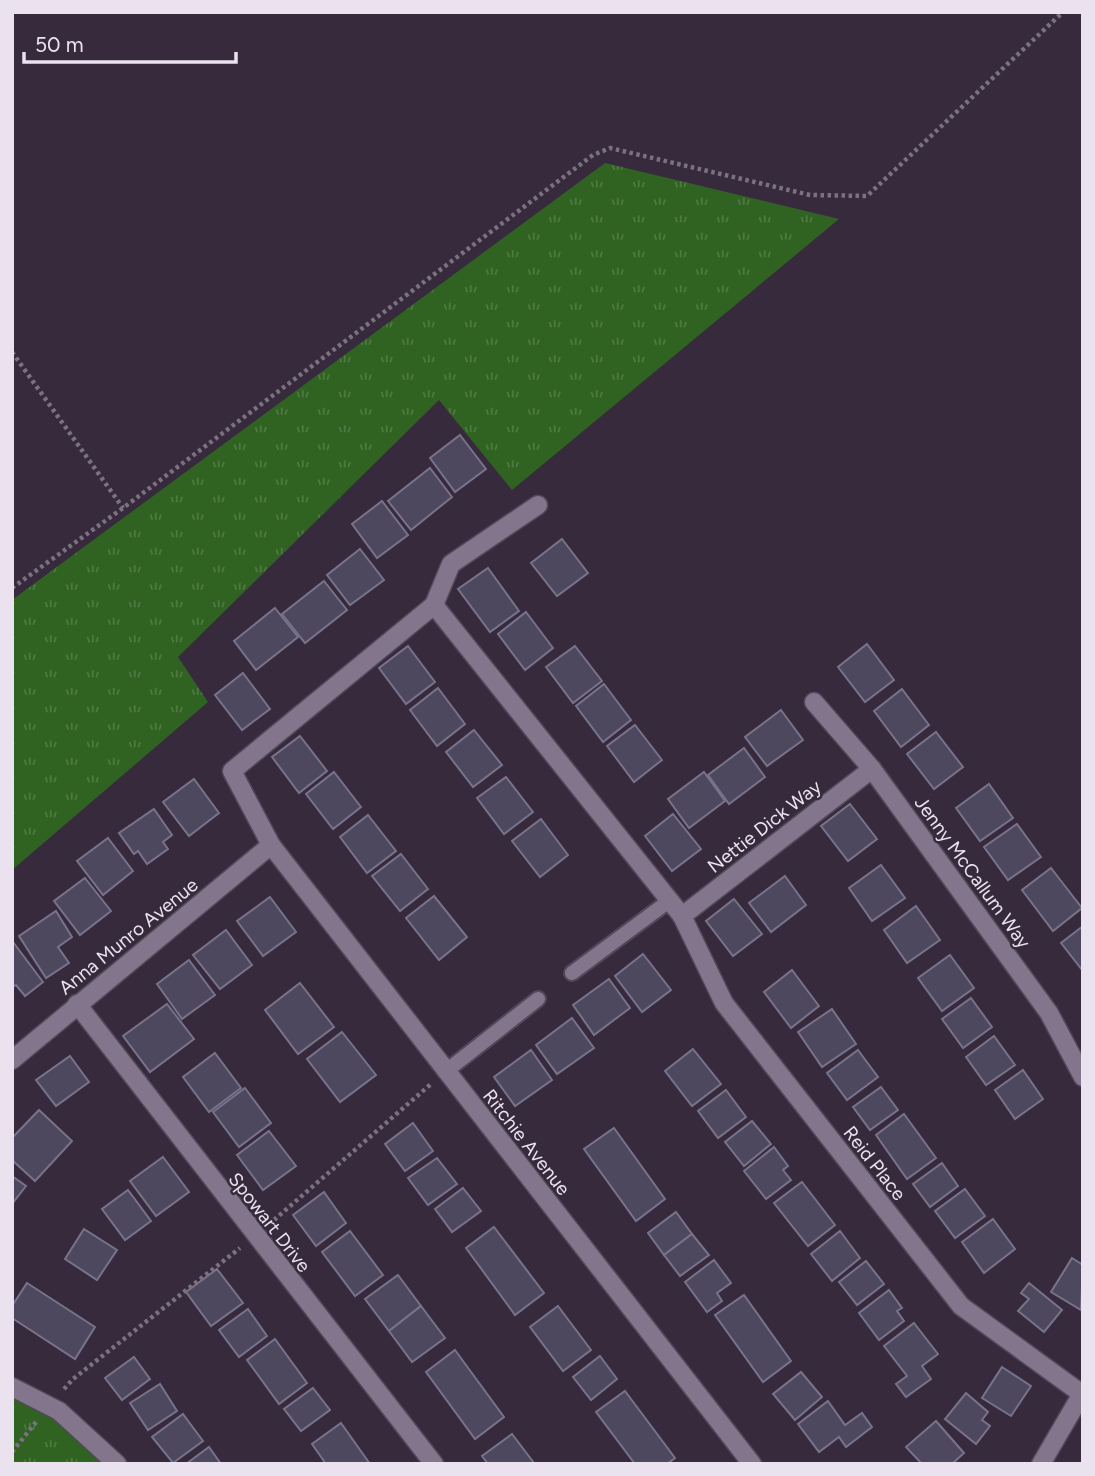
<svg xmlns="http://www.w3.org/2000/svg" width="1095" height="1476" viewBox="0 0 1095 1476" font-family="Figtree,sans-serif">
  <defs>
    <pattern id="grass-tufts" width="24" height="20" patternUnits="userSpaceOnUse" patternTransform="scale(1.75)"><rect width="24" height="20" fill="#306322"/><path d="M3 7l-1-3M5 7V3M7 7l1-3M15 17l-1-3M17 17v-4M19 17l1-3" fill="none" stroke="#4e7942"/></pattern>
  </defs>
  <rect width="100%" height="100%" fill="#362a3c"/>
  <g fill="url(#grass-tufts)">
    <path d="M605,163L839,219L512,490L439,400L178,657L208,702L12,870V600Z"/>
    <path d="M12,1385L117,1464H12Z"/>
  </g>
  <g fill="#4d485e" stroke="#78738b" stroke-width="2">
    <path d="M460,435L486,469L455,492L430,458Z"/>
    <path d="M430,468L452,497L411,530L388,501Z"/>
    <path d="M382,501L408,535L377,558L352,524Z"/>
    <path d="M562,539L588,573L557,596L531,563Z"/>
    <path d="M360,549L384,580L350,605L327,575Z"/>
    <path d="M488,568L519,611L490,632L458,589Z"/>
    <path d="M324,581L347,610L305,643L282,614Z"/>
    <path d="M275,608L298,637L256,670L234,641Z"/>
    <path d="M526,612L553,648L525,670L498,634Z"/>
    <path d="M867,644L894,680L865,702L838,667Z"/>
    <path d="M408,646L435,682L406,704L379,668Z"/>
    <path d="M575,646L602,681L573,703L546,667Z"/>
    <path d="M243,673L270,709L242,730L215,695Z"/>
    <path d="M604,684L631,720L603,742L576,706Z"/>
    <path d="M438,688L465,724L437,746L410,710Z"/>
    <path d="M902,689L929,725L901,747L874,711Z"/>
    <path d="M781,710L803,740L767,766L745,737Z"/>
    <path d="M635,725L662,760L634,782L607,746Z"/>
    <path d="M474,730L502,765L473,787L446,752Z"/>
    <path d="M936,732L963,767L934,789L907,754Z"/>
    <path d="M300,736L327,771L299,793L272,757Z"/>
    <path d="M744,748L765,777L729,804L708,775Z"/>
    <path d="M334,772L361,807L333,829L306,794Z"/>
    <path d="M704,772L725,801L689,828L668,799Z"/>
    <path d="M506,777L533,812L504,834L477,798Z"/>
    <path d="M194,779L219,813L189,836L163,802Z"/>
    <path d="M989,784L1013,818L980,841L956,808Z"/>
    <path d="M850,804L877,839L848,861L821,826Z"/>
    <path d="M154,809L172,835L163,842L168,849L147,864L138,851L134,854L119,833Z"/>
    <path d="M673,814L701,849L672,871L645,836Z"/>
    <path d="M368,815L396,851L367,873L340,837Z"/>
    <path d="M541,819L568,855L540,877L512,841Z"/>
    <path d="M1017,824L1041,857L1008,880L984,847Z"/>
    <path d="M108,838L133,871L103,895L77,861Z"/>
    <path d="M401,854L428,889L400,911L372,876Z"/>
    <path d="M881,865L905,898L872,921L849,888Z"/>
    <path d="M1051,868L1082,908L1053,931L1022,890Z"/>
    <path d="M785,876L806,905L771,932L749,903Z"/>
    <path d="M85,878L111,911L80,935L54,901Z"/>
    <path d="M434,896L467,937L439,960L406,918Z"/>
    <path d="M270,897L296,932L263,956L237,921Z"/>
    <path d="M734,899L762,934L733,956L706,921Z"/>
    <path d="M916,906L940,940L907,963L884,930Z"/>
    <path d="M56,911L72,937L58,947L69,963L46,978L19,936Z"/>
    <path d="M1083,926V971L1061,943Z"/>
    <path d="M226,930L252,965L220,989L193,955Z"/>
    <path d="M13,942L43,982L25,996L16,985L12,987Z"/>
    <path d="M643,954L671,990L642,1012L615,976Z"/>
    <path d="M950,955L974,988L942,1011L918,978Z"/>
    <path d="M189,960L215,995L182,1019L157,984Z"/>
    <path d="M792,970L819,1006L791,1028L764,992Z"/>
    <path d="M609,979L630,1008L594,1035L573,1005Z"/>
    <path d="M300,983L334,1027L298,1054L265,1010Z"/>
    <path d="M971,998L992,1027L963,1048L942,1019Z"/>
    <path d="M167,1004L194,1039L150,1072L123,1036Z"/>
    <path d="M832,1009L856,1044L822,1067L798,1032Z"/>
    <path d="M572,1018L594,1048L557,1074L536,1045Z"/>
    <path d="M342,1032L376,1075L340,1102L307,1059Z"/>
    <path d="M994,1036L1015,1065L986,1085L966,1057Z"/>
    <path d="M693,1049L721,1084L692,1106L665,1071Z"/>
    <path d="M531,1050L552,1080L515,1106L494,1077Z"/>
    <path d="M858,1050L878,1077L847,1100L827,1073Z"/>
    <path d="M215,1053L241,1088L209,1112L183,1077Z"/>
    <path d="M70,1056L89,1082L56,1106L36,1080Z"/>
    <path d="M1023,1070L1043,1099L1015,1119L995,1090Z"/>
    <path d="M881,1087L898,1110L870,1130L853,1107Z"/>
    <path d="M245,1088L271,1123L239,1147L213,1112Z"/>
    <path d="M726,1090L746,1117L718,1138L698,1111Z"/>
    <path d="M39,1110L72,1141L35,1181L12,1160V1138Z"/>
    <path d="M904,1114L936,1158L907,1179L876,1135Z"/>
    <path d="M752,1121L771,1144L744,1166L725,1142Z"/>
    <path d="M413,1123L433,1151L405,1171L385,1144Z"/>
    <path d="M614,1128L665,1199L636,1221L584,1149Z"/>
    <path d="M269,1131L296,1166L263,1190L237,1155Z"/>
    <path d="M774,1147L788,1166L783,1170L791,1180L766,1199L744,1171Z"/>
    <path d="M163,1157L189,1192L156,1216L130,1181Z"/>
    <path d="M437,1158L457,1184L428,1205L408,1178Z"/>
    <path d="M942,1163L958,1186L930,1207L913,1184Z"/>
    <path d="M12,1176L26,1186L12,1204Z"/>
    <path d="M802,1182L835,1225L808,1246L774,1203Z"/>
    <path d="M463,1188L481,1211L452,1232L435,1209Z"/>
    <path d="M965,1189L985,1216L955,1238L935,1211Z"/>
    <path d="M128,1190L151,1221L125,1240L102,1209Z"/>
    <path d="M324,1192L346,1223L316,1246L293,1215Z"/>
    <path d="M676,1212L692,1234L664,1255L648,1233Z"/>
    <path d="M993,1219L1015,1249L984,1273L962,1242Z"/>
    <path d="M494,1227L544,1293L515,1315L466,1248Z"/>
    <path d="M84,1229L117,1250L97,1280L65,1259Z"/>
    <path d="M350,1231L383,1275L355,1296L322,1252Z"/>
    <path d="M840,1231L860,1258L832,1281L811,1254Z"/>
    <path d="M692,1234L709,1255L680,1276L664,1255Z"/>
    <path d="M1072,1258L1083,1265L1081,1310L1051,1292Z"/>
    <path d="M714,1260L731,1283L717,1293L722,1301L707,1312L685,1282Z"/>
    <path d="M866,1261L884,1284L857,1305L839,1282Z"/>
    <path d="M217,1269L243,1303L211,1326L186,1292Z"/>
    <path d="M398,1275L421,1306L389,1331L365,1299Z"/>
    <path d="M27,1283L95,1327L75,1359L12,1318V1306Z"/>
    <path d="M1029,1283L1062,1310L1044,1332L1018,1311L1029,1299L1021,1293Z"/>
    <path d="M889,1290L902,1308L897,1311L904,1321L879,1340L859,1313Z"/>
    <path d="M744,1295L791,1361L763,1382L715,1315Z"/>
    <path d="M421,1306L445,1338L412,1362L389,1331Z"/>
    <path d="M558,1306L591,1350L563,1371L530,1327Z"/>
    <path d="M248,1309L267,1336L239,1357L219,1330Z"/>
    <path d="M914,1323L938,1354L922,1366L931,1379L906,1397L896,1384L907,1376L884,1346Z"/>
    <path d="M275,1339L307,1383L279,1404L247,1360Z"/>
    <path d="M455,1350L504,1417L475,1439L426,1372Z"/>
    <path d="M600,1356L617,1379L591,1400L573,1377Z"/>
    <path d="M134,1357L150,1379L122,1400L105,1378Z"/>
    <path d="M1002,1367L1031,1386L1011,1416L982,1398Z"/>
    <path d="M801,1372L822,1397L795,1420L773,1394Z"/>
    <path d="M160,1384L177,1411L148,1430L130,1403Z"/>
    <path d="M313,1388L330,1410L301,1431L284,1409Z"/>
    <path d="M625,1391L675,1458L667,1464H635L596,1412Z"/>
    <path d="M966,1393L988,1412L982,1420L990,1426L976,1444L945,1419Z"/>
    <path d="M828,1401L845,1425L862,1413L872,1427L846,1447L839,1437L819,1452L798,1424Z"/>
    <path d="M183,1414L203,1441L173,1463L152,1437Z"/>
    <path d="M936,1421L964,1453L952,1464H922L906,1447Z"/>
    <path d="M341,1423L370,1464H326L312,1444Z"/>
    <path d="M512,1434L534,1463L488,1464L482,1456Z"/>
    <path d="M209,1447L221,1464H186Z"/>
  </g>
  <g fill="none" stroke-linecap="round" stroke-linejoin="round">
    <defs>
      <g id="service">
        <path d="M572,973L669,901"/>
        <path d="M445,1072L538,999"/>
      </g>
      <g id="minor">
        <path d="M538,505L451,564L434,605L232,771L271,845L752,1464"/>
        <path d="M434,605L682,916L724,1003L961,1306L1082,1394"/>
        <path d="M814,702L872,769L1049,1013L1083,1077"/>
        <path d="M682,916L872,769"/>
        <path d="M77,1004L434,1464"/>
        <path d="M12,1060L271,845"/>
        <path d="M12,1387L59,1411L117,1464"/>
        <path d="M1041,1464L1083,1392"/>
      </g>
    </defs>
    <use href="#service" stroke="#524858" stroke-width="18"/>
    <use href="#minor" stroke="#524858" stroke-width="21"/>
    <g stroke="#7b7181" stroke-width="4.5" stroke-dasharray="3.5 3.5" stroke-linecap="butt">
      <path d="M12,352L123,508"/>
      <path d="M12,588L123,508L593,155L610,148L810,195L867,196L1063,12"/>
      <path d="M274,1220L431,1084"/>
      <path d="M64,1389L73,1379L240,1248"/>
      <path d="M12,1452L36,1422"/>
    </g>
    <use href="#service" stroke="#83758c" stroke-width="14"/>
    <use href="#minor" stroke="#83758c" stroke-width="18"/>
  </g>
  <g text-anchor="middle" stroke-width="5" stroke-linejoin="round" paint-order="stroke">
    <g font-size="19" fill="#eae2ef" stroke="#362a3c">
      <text transform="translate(764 826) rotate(-38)" y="7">Nettie Dick Way</text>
      <text transform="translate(973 872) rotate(54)" y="7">Jenny McCallum Way</text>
      <text transform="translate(128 936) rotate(-39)" y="7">Anna Munro Avenue</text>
      <text transform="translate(527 1142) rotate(52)" y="7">Ritchie Avenue</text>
      <text transform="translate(875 1163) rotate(52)" y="7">Reid Place</text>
      <text transform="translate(270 1222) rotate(52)" y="7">Spowart Drive</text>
    </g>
  </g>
  <rect width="1095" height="1476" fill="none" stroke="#eae2ef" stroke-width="28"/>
  <path d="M24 52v10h212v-10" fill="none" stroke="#eae2ef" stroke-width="3.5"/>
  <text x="35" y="52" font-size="21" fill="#eae2ef" stroke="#362a3c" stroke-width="5" paint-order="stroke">50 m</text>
</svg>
